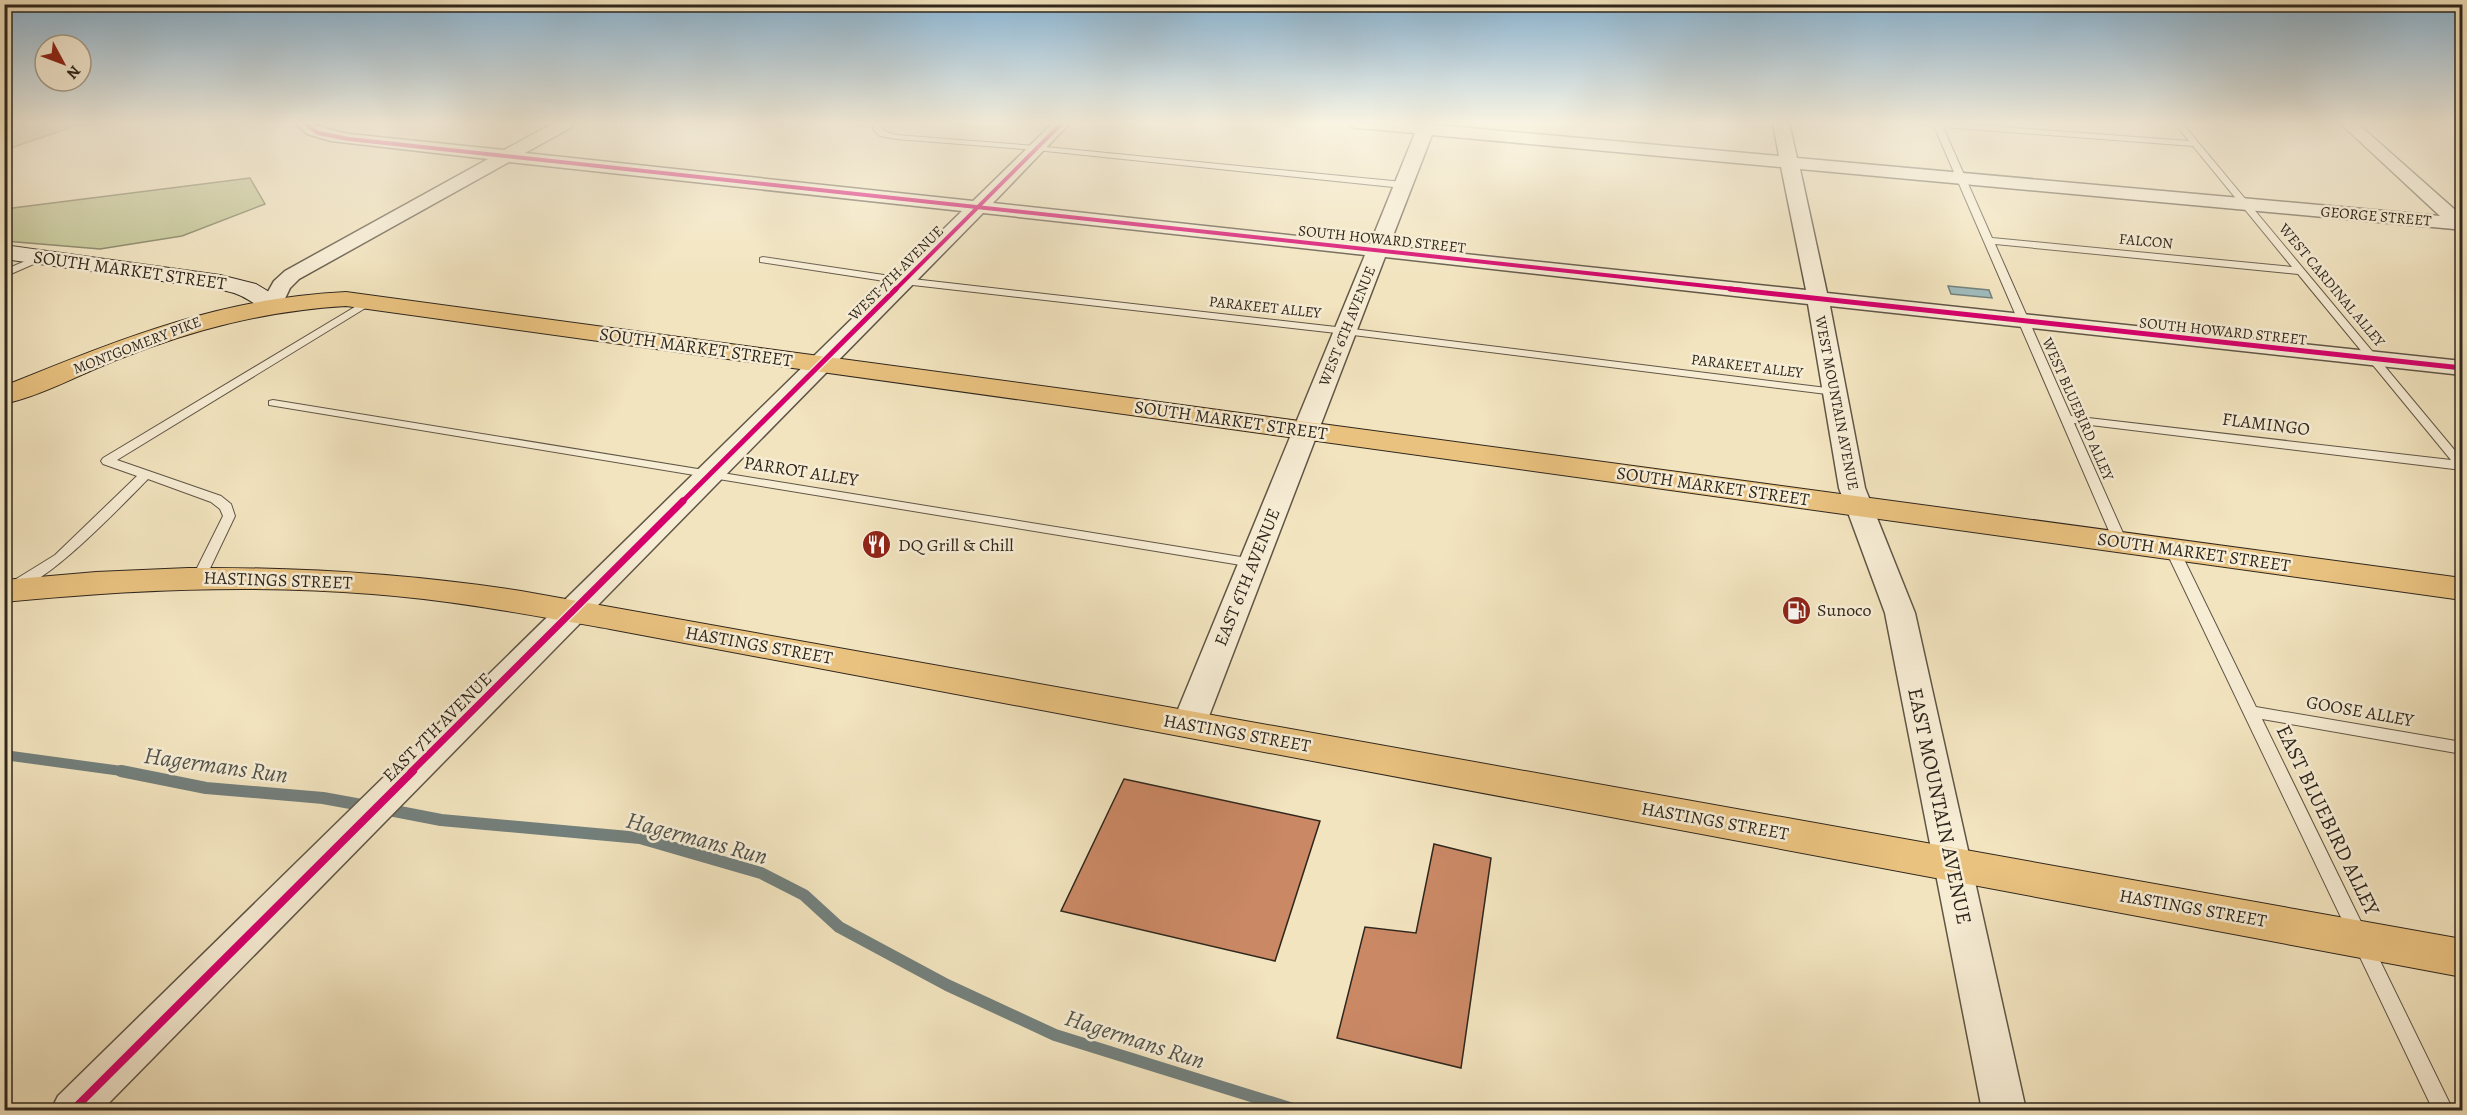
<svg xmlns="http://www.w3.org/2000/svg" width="2467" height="1115" viewBox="0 0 2467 1115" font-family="Alegreya,serif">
  <rect width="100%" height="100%" fill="#f2e4bf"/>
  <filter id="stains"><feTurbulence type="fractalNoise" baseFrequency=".00333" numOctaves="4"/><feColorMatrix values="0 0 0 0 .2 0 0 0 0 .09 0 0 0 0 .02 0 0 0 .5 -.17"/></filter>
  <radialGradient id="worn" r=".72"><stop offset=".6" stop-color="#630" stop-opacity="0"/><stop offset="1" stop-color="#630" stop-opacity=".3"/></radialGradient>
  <g fill="#bec38f" stroke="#767556" stroke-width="1.5">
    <path d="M4,123H118L75,126L5,150Z"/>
    <path d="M250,178L265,204L182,236L100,249L5,241V209Z"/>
  </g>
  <path fill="#a0bcbd" stroke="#73807d" stroke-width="1.5" d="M1948,286L1989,290L1992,298L1951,294Z"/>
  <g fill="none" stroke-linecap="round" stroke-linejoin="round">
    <path stroke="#73807d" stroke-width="10" d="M4,755L129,772"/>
    <g stroke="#73807d" stroke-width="12">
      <path d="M121,771L206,788L323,798L367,806"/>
      <path d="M384,809L441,820L640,838L761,873L804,895L839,927L947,985L1055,1035L1296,1110"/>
    </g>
  </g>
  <g fill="#ca8865" stroke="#2f271d" stroke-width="1.5">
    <path d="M1124,779L1320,821L1275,961L1061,911Z"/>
    <path d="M1434,844L1491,858L1461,1068L1337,1038L1365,927L1416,933Z"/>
  </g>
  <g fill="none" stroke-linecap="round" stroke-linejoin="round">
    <defs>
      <g id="service">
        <path d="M874,123H882L881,128L886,132L896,135L1036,146L1403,182L1407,185L1403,188L1036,150L896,139L880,136L873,129Z"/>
        <path d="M1919,123H1949L2189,141L2174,123H2182L2462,459V470L2074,423L2127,542L2120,546L2115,545L1934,126ZM1943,127L2193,146L2292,267L1992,238ZM1995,244L2298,274L2451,460L2071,416Z"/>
        <path d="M42,254L47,257L45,259L4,277V270Z"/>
        <path d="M763,257L904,278L1345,328L1835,389L1841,392L1835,395L1345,334L904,284L760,262V258Z"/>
        <path d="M368,299L373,302L372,304L117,460L221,496L231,504L235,516L204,581H194L192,578L223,516L220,509L211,502L148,479C126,501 36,597 8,590L6,587L8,584L55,555L137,476L103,464L101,461L103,458Z"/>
        <path d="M273,400L1253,559L1260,563L1253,567L269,405V401Z"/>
        <path d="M2172,545L2179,549L2256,707L2462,742V754L2262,719L2453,1110H2433L2165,549Z"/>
      </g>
      <path id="minor" d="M296,123C313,122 330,131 349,134L504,150L554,123H574L572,127L525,153L973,201L1053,123H1070L993,203L1370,244L1415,133L1358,128L1352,127L1350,123H1436V125L1779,156L1773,123H1789L1797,158L2440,216L2340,123H2357L2462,216V232L2454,229L1800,169L1827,293L2462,361V375L1830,306L1865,488L1915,613L2026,1110H1982L1885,613L1839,488L1808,304L1385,257L1206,724L1201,732L1189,736L1177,732L1172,724L1365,255L983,213L102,1110H51L58,1096L962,211L509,162L299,279L290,288L280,309L272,310L264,309L261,304L274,281L285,271L488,159L331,141L307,134ZM1432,135L1781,167L1806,290L1389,246Z"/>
      <path id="secondary" d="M4,245L220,275L256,284L281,299L285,304L281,309C263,314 254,301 239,295C233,292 225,291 219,289L4,259Z"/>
      <g id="trunk">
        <path d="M346,292L2462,578V600L346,306C265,311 195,329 119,359C82,373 44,395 4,404V386C121,339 219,298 346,292Z"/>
        <path d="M188,568C300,567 410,574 521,591L2462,939V977L610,629C531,615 452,600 372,594C249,584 127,590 4,602V580L96,572Z"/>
      </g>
    </defs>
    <use href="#service" stroke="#605646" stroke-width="2"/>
    <use href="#minor" stroke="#605646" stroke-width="3"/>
    <use href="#secondary" stroke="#2f271d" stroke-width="2"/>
    <use href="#trunk" stroke="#2f271d" stroke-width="2"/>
    <use href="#service" fill="#f7edd5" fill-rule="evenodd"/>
    <use href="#minor" fill="#f7edd5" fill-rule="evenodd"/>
    <use href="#secondary" fill="#f7edd5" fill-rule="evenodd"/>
    <use href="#trunk" fill="#e9c280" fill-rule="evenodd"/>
    <defs>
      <g id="cycleway-far3">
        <path d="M304,123L318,133L349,139L1744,290"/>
        <path d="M895,290L1062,123"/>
      </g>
      <g id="cycleway-far2">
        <path d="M1730,289L2462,368"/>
        <path d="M682,502L896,289"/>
      </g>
      <path id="cycleway-far1" d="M411,772L683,501"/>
      <path id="cycleway" d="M73,1110L413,771"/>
    </defs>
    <use href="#cycleway-far3" stroke="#f7edd5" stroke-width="6"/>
    <use href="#cycleway-far2" stroke="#f7edd5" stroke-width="8"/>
    <use href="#cycleway-far1" stroke="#f7edd5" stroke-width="10"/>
    <use href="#cycleway" stroke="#f7edd5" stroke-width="12"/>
    <use href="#cycleway-far3" stroke="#d6006c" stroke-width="4"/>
    <use href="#cycleway-far2" stroke="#d6006c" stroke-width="5"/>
    <use href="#cycleway-far1" stroke="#d6006c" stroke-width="7"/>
    <use href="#cycleway" stroke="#d6006c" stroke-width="8"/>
  </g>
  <linearGradient id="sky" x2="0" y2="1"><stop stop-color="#8bb7d7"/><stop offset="0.44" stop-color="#f9f3e2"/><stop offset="1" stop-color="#f9f3e2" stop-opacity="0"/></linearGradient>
  <rect width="2467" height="279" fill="url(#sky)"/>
  <defs>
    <symbol id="restaurant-disc" viewBox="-11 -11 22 22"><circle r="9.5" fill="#8f2418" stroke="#f7edd5"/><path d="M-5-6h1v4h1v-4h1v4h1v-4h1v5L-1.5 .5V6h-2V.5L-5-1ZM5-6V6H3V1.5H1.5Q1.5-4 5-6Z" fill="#fff"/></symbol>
    <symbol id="fuel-disc" viewBox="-11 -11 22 22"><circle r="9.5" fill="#8f2418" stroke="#f7edd5"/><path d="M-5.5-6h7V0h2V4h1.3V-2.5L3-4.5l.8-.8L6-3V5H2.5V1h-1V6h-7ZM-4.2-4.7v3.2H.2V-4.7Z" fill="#fff"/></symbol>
  </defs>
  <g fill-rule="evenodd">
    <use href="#restaurant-disc" x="860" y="528" width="33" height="33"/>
    <use href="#fuel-disc" x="1780" y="594" width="33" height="33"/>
  </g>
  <g text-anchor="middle" stroke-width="5" stroke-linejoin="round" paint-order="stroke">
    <g font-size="15" fill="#2f271d" stroke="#f7edd5">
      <text transform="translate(2376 216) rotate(5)" y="5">GEORGE STREET</text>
      <text transform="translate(1382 239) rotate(6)" y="5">SOUTH HOWARD STREET</text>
      <text transform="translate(2146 241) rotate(5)" y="5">FALCON</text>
      <text transform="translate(896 273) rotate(-45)" y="5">WEST 7TH AVENUE</text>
      <text transform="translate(2332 285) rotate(50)" y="5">WEST CARDINAL ALLEY</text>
      <text transform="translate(1265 307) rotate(6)" y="5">PARAKEET ALLEY</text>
      <text transform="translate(1347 326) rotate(-68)" y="5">WEST 6TH AVENUE</text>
      <text transform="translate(2223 331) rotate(6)" y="5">SOUTH HOWARD STREET</text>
      <text transform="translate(137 345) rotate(-21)" y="5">MONTGOMERY PIKE</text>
      <text transform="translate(1747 366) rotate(7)" y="5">PARAKEET ALLEY</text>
      <text transform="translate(1837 403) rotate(79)" y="5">WEST MOUNTAIN AVENUE</text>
      <text transform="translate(2078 409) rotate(66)" y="5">WEST BLUEBIRD ALLEY</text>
    </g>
    <g font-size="18" fill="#2f271d" stroke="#f7edd5">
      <text transform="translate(130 270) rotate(8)" y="6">SOUTH MARKET STREET</text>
      <text transform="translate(696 347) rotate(8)" y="6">SOUTH MARKET STREET</text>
      <text transform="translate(1231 420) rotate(8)" y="6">SOUTH MARKET STREET</text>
      <text transform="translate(2266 424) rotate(7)" y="6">FLAMINGO</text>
      <text transform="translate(801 471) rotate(9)" y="6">PARROT ALLEY</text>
      <text transform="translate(1713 486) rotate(8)" y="6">SOUTH MARKET STREET</text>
      <text transform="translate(2194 552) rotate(8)" y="6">SOUTH MARKET STREET</text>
      <text transform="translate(1247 577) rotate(-68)" y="6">EAST 6TH AVENUE</text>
      <text transform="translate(278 580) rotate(2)" y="6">HASTINGS STREET</text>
      <text transform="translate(759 645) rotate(10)" y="6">HASTINGS STREET</text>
      <text transform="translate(2360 711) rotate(10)" y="6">GOOSE ALLEY</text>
      <text transform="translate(437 727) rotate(-45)" y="6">EAST 7TH AVENUE</text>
      <text transform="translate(1237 733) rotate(10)" y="6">HASTINGS STREET</text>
      <text transform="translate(1715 821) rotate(10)" y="6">HASTINGS STREET</text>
      <text transform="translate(2193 908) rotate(10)" y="6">HASTINGS STREET</text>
    </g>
    <g font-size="18" fill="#2f271d" stroke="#f7edd5" text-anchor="start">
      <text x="898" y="551">DQ Grill &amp; Chill</text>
      <text x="1817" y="616">Sunoco</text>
    </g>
    <g font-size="21" fill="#2f271d" stroke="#f7edd5">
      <text transform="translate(1940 806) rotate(78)" y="7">EAST MOUNTAIN AVENUE</text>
      <text transform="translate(2328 820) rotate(64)" y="7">EAST BLUEBIRD ALLEY</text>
    </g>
    <g font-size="24" font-style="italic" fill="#51544d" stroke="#f7edd5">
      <text transform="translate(216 765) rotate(8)" y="8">Hagermans Run</text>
      <text transform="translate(697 838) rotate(15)" y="8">Hagermans Run</text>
      <text transform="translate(1135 1039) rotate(18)" y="8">Hagermans Run</text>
    </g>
  </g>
  <rect width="2467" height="1115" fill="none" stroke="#f2e4bf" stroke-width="24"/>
  <rect x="6" y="6" width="2455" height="1103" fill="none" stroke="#2f271d" stroke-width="3"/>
  <rect x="12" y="12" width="2443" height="1091" fill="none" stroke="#2f271d" stroke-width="1.5"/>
  <g transform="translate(63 63) rotate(131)"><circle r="28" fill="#f7edd5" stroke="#a79e8b" stroke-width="1.5"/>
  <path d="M0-4.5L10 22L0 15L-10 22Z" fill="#8f2418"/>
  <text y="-9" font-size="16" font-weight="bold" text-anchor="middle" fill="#2f271d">N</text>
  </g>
  <rect width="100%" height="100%" filter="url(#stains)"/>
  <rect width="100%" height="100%" fill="url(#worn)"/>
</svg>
